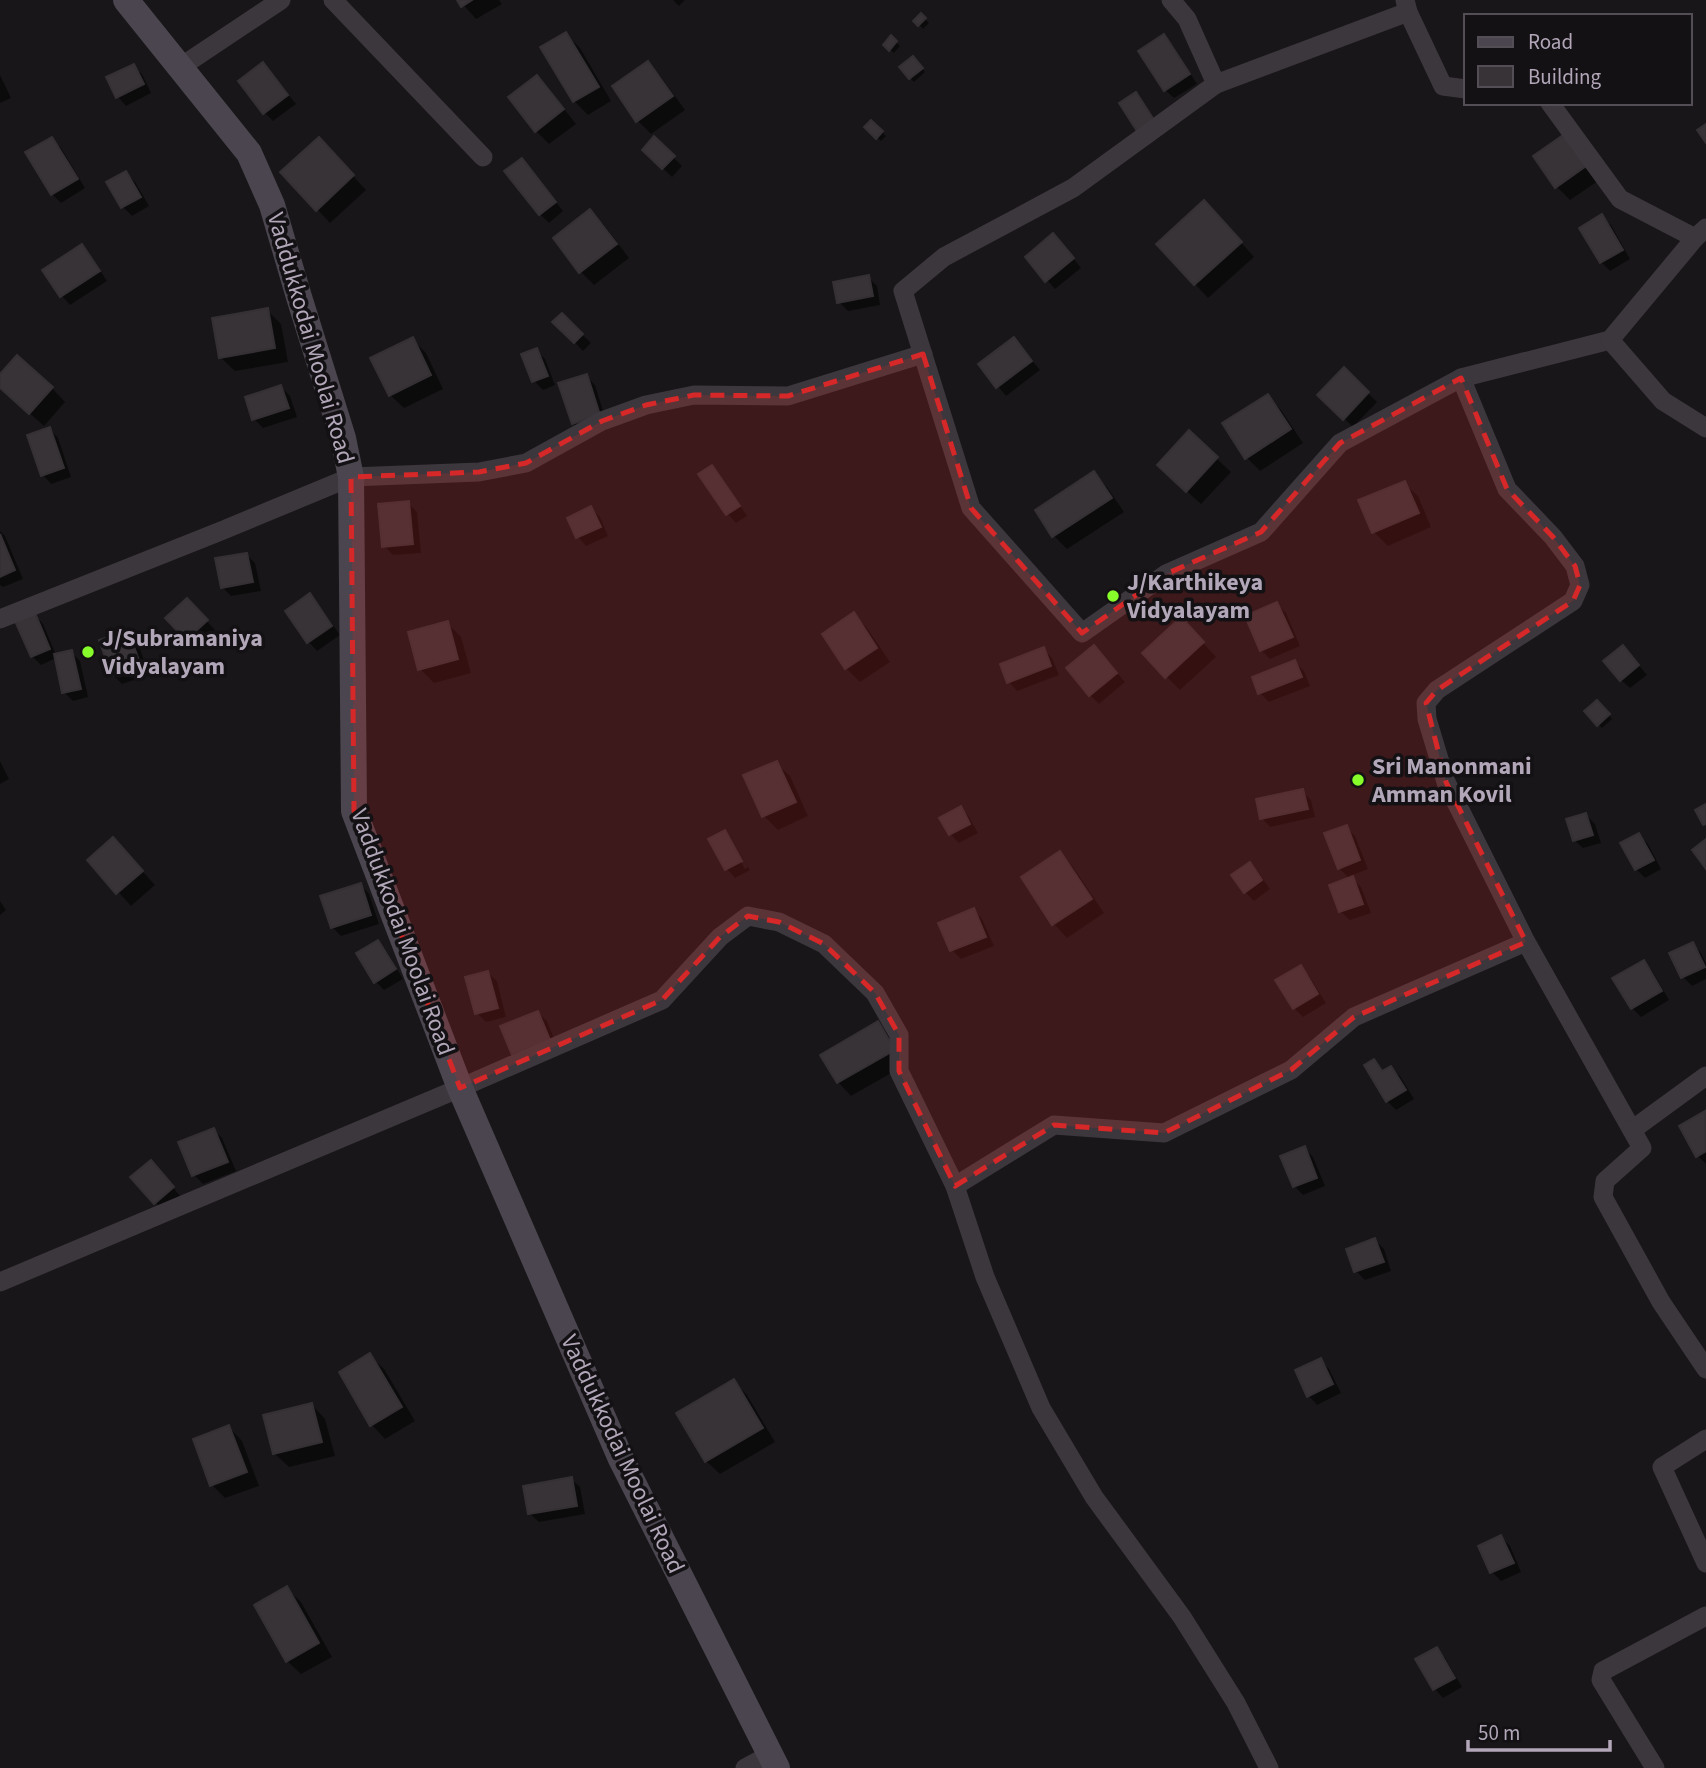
<svg xmlns="http://www.w3.org/2000/svg" width="1706" height="1768" viewBox="0 0 1706 1768" font-family="'Source Sans 3',sans-serif">
  <rect width="100%" height="100%" fill="#181618"/>
  <g fill="#0007">
    <path d="M459,0H499L502,4L476,19Z"/>
    <path d="M673,0H685L679,6Z"/>
    <path d="M921,15L929,23L923,29L916,21Z"/>
    <path d="M566,34L580,48L611,101L588,115L574,101Z"/>
    <path d="M1163,36L1172,45L1197,84L1174,98L1165,90Z"/>
    <path d="M891,38L900,46L894,53L885,45Z"/>
    <path d="M917,62L925,72L914,82L910,78Z"/>
    <path d="M648,63L661,77L685,110L651,134L638,121Z"/>
    <path d="M263,64L296,104L273,121L265,113Z"/>
    <path d="M133,66L142,74L151,93L126,106L118,97Z"/>
    <path d="M0,75L11,98L0,103Z"/>
    <path d="M537,77L550,91L576,124L549,144L536,131Z"/>
    <path d="M871,122L886,136L881,141L866,127Z"/>
    <path d="M52,139L61,148L85,188L61,203L52,194Z"/>
    <path d="M655,139L682,166L672,177L644,150Z"/>
    <path d="M1582,147L1601,179L1570,200L1556,186Z"/>
    <path d="M332,153L366,190L330,223L317,209Z"/>
    <path d="M530,169L563,211L549,223L540,214Z"/>
    <path d="M126,173L135,182L149,206L132,216L123,207L109,183Z"/>
    <path d="M590,211L604,225L629,258L594,285L581,272L555,238Z"/>
    <path d="M1218,216L1254,257L1208,298L1195,284Z"/>
    <path d="M1602,217L1611,225L1630,259L1610,271L1601,262Z"/>
    <path d="M1062,244L1081,268L1055,289L1027,257Z"/>
    <path d="M82,247L90,255L107,281L70,305L62,296L45,271Z"/>
    <path d="M868,277L877,286L880,305L848,311L839,302Z"/>
    <path d="M267,310L281,324L288,362L235,371L221,358L214,320Z"/>
    <path d="M562,315L591,343L583,351L555,322Z"/>
    <path d="M412,339L426,353L443,389L404,408L390,395Z"/>
    <path d="M1014,339L1040,370L1006,396L980,364Z"/>
    <path d="M536,350L545,359L555,385L543,390L534,381Z"/>
    <path d="M1344,370L1377,402L1353,427L1320,395Z"/>
    <path d="M586,376L595,385L607,424L582,432L573,423Z"/>
    <path d="M0,377L52,388L65,402L44,426L0,387Z"/>
    <path d="M281,387L290,396L297,417L263,428L254,419Z"/>
    <path d="M1268,396L1281,410L1303,443L1260,471L1246,457Z"/>
    <path d="M50,429L58,438L71,477L51,484L43,475Z"/>
    <path d="M1189,433L1231,472L1201,504L1173,479Z"/>
    <path d="M711,467L720,476L747,516L736,523L728,514L700,474Z"/>
    <path d="M1094,474L1107,487L1124,512L1067,549L1054,536Z"/>
    <path d="M1404,483L1418,496L1431,527L1388,546L1374,532Z"/>
    <path d="M408,503L417,512L421,553L393,555L384,546Z"/>
    <path d="M591,509L600,517L608,536L586,546L578,537L569,519Z"/>
    <path d="M0,531L5,536L23,579L3,587L0,585Z"/>
    <path d="M246,554L255,563L261,591L231,596L223,588Z"/>
    <path d="M309,596L318,604L340,635L317,651L309,642L287,611Z"/>
    <path d="M187,600L215,630L196,648L168,618Z"/>
    <path d="M1277,604L1286,613L1300,646L1270,659L1261,650Z"/>
    <path d="M35,615L43,624L56,655L71,652L80,661L88,697L73,701L64,692L56,658L41,665L32,656Z"/>
    <path d="M854,615L867,628L890,662L860,682L846,668L824,634Z"/>
    <path d="M447,623L461,637L471,673L434,683L420,669Z"/>
    <path d="M128,632L137,640L149,675L122,684L113,675Z"/>
    <path d="M1194,633L1216,657L1180,690L1166,676Z"/>
    <path d="M1043,649L1052,658L1059,675L1017,691L1009,682Z"/>
    <path d="M1103,656L1125,682L1099,704L1090,695Z"/>
    <path d="M1631,656L1647,675L1630,688L1621,680Z"/>
    <path d="M1295,662L1304,671L1310,686L1269,702L1260,693Z"/>
    <path d="M1597,702L1612,719L1602,728L1587,712Z"/>
    <path d="M0,761L9,779L0,784Z"/>
    <path d="M776,763L790,776L808,816L778,830L764,816Z"/>
    <path d="M1302,791L1311,800L1315,817L1270,827L1262,818Z"/>
    <path d="M961,809L969,817L978,833L959,843L950,834Z"/>
    <path d="M1586,815L1595,824L1601,843L1583,848L1574,840Z"/>
    <path d="M1346,827L1355,836L1368,869L1350,876L1361,887L1371,913L1350,920L1341,912L1331,886L1350,879L1339,868Z"/>
    <path d="M724,832L732,839H728L745,869L748,867L733,840L750,870L735,878L727,869Z"/>
    <path d="M1639,835L1648,844L1661,869L1645,878L1636,869Z"/>
    <path d="M113,839L155,885L131,906L89,860Z"/>
    <path d="M1060,853L1073,867L1104,913L1067,938L1054,924L1023,877Z"/>
    <path d="M1250,864L1258,872L1270,889L1254,901L1245,892Z"/>
    <path d="M361,885L369,894L379,924L341,936L332,927Z"/>
    <path d="M0,901L6,910L0,915Z"/>
    <path d="M974,910L982,919L994,946L961,959L952,950L941,924Z"/>
    <path d="M377,942L386,951L403,979L384,990L376,982Z"/>
    <path d="M1693,944L1701,953L1706,963V979L1692,986L1683,977Z"/>
    <path d="M1643,962L1652,971L1669,1000L1641,1017L1632,1008Z"/>
    <path d="M1300,967L1309,976L1326,1003L1303,1017L1294,1008Z"/>
    <path d="M488,973L497,981L506,1017L486,1022L477,1013Z"/>
    <path d="M538,1013L547,1021L558,1049L514,1054Z"/>
    <path d="M878,1024L892,1037L907,1064L851,1096L838,1082Z"/>
    <path d="M1374,1061L1384,1072L1391,1068L1400,1076L1414,1099L1396,1110L1387,1101Z"/>
    <path d="M1705,1113L1706,1115V1164L1698,1156Z"/>
    <path d="M214,1130L222,1138L236,1171L203,1184L194,1175Z"/>
    <path d="M1305,1148L1313,1157L1325,1186L1303,1195L1294,1186Z"/>
    <path d="M159,1171L181,1197L164,1212L133,1177Z"/>
    <path d="M1375,1240L1384,1249L1391,1271L1365,1280L1356,1271L1348,1250Z"/>
    <path d="M370,1356L384,1369L415,1421L385,1439L372,1425Z"/>
    <path d="M1320,1360L1329,1369L1341,1393L1317,1405L1309,1396Z"/>
    <path d="M734,1382L747,1395L775,1442L720,1474L706,1461Z"/>
    <path d="M312,1405L325,1419L335,1456L289,1467L275,1454L265,1417Z"/>
    <path d="M229,1427L242,1441L259,1486L225,1498L212,1485Z"/>
    <path d="M571,1479L580,1487L585,1514L539,1522L530,1514Z"/>
    <path d="M1501,1537L1510,1546L1521,1572L1501,1581L1492,1572Z"/>
    <path d="M287,1589L301,1602L332,1657L301,1674L287,1661Z"/>
    <path d="M1436,1649L1445,1658L1462,1687L1443,1698L1435,1689Z"/>
  </g>
  <g fill="#373337" stroke="#343034" stroke-width="2">
    <path d="M457,0H472L461,7Z"/>
    <path d="M921,13L926,18L918,26L913,21Z"/>
    <path d="M566,32L599,87L573,102L540,47Z"/>
    <path d="M1164,34L1190,74L1164,91L1138,51Z"/>
    <path d="M891,35L897,41L889,51L883,45Z"/>
    <path d="M913,56L923,68L909,79L899,67Z"/>
    <path d="M648,61L673,96L636,122L612,86Z"/>
    <path d="M263,62L288,95L263,114L238,81Z"/>
    <path d="M134,64L144,84L116,98L106,77Z"/>
    <path d="M537,75L564,109L535,132L508,97Z"/>
    <path d="M1136,92L1154,120L1137,131L1119,103Z"/>
    <path d="M871,120L883,131L876,139L864,127Z"/>
    <path d="M1706,124V143L1697,130Z"/>
    <path d="M1569,131L1589,164L1555,188L1533,156Z"/>
    <path d="M654,136L675,156L662,169L642,150Z"/>
    <path d="M52,137L78,179L51,195L25,152Z"/>
    <path d="M319,137L354,175L316,211L280,172Z"/>
    <path d="M522,158L556,202L539,215L504,171Z"/>
    <path d="M126,171L141,197L121,208L106,182Z"/>
    <path d="M1204,200L1242,242L1194,285L1156,244Z"/>
    <path d="M590,209L617,244L579,273L553,238Z"/>
    <path d="M1602,214L1623,250L1600,263L1579,228Z"/>
    <path d="M1053,233L1074,258L1045,282L1025,257Z"/>
    <path d="M82,244L100,271L60,297L42,270Z"/>
    <path d="M869,275L873,296L837,303L833,282Z"/>
    <path d="M268,308L275,348L219,358L212,318Z"/>
    <path d="M562,313L583,334L574,343L552,322Z"/>
    <path d="M413,337L431,375L389,396L370,358Z"/>
    <path d="M1014,337L1032,361L996,388L978,364Z"/>
    <path d="M537,348L548,376L532,382L521,354Z"/>
    <path d="M17,355L53,387L29,414L0,388V374Z"/>
    <path d="M1344,367L1369,392L1343,420L1317,395Z"/>
    <path d="M587,374L600,415L572,424L558,383Z"/>
    <path d="M281,385L289,408L252,420L245,397Z"/>
    <path d="M1268,394L1291,429L1245,459L1222,423Z"/>
    <path d="M50,427L64,468L41,476L27,435Z"/>
    <path d="M1189,430L1218,457L1186,492L1157,465Z"/>
    <path d="M712,465L740,506L726,515L698,474Z"/>
    <path d="M1094,471L1112,498L1052,537L1035,510Z"/>
    <path d="M1405,481L1419,513L1372,533L1358,500Z"/>
    <path d="M409,501L413,544L382,547L378,504Z"/>
    <path d="M591,506L601,527L576,538L567,518Z"/>
    <path d="M0,534L15,570L0,577Z"/>
    <path d="M247,553L253,582L221,588L215,558Z"/>
    <path d="M310,593L332,626L307,643L285,611Z"/>
    <path d="M187,598L208,620L186,640L165,618Z"/>
    <path d="M1277,602L1293,637L1260,651L1245,616Z"/>
    <path d="M854,612L877,648L845,669L822,634Z"/>
    <path d="M35,613L50,649L31,657L15,621Z"/>
    <path d="M1181,617L1204,642L1165,678L1142,653Z"/>
    <path d="M448,621L458,659L418,670L408,632Z"/>
    <path d="M128,630L141,666L112,676L99,640Z"/>
    <path d="M1094,645L1117,673L1089,696L1066,668Z"/>
    <path d="M1623,645L1639,665L1620,681L1603,661Z"/>
    <path d="M1044,647L1051,666L1007,683L1000,664Z"/>
    <path d="M72,650L81,689L62,693L54,654Z"/>
    <path d="M1295,660L1302,677L1258,694L1252,677Z"/>
    <path d="M1597,700L1610,714L1597,726L1584,711Z"/>
    <path d="M777,761L796,802L762,817L743,775Z"/>
    <path d="M1303,789L1308,809L1260,819L1256,799Z"/>
    <path d="M1706,804V824L1703,825L1695,810Z"/>
    <path d="M961,806L970,824L949,835L939,818Z"/>
    <path d="M1586,813L1593,835L1573,841L1566,819Z"/>
    <path d="M1347,825L1360,860L1338,869L1324,833Z"/>
    <path d="M725,830L742,861L725,870L708,839Z"/>
    <path d="M1639,833L1654,860L1635,870L1620,843Z"/>
    <path d="M113,837L143,871L116,894L87,860Z"/>
    <path d="M1706,839V869L1692,850Z"/>
    <path d="M1060,851L1092,899L1052,925L1021,877Z"/>
    <path d="M1250,862L1262,880L1244,893L1231,875Z"/>
    <path d="M1353,876L1363,904L1339,912L1329,885Z"/>
    <path d="M361,883L371,915L331,928L320,896Z"/>
    <path d="M974,908L986,937L950,951L938,923Z"/>
    <path d="M378,940L396,969L374,983L356,953Z"/>
    <path d="M1693,942L1705,967L1681,978L1669,953Z"/>
    <path d="M1644,960L1662,991L1631,1009L1612,978Z"/>
    <path d="M1301,965L1318,994L1293,1009L1275,980Z"/>
    <path d="M488,971L498,1008L475,1014L465,977Z"/>
    <path d="M538,1011L550,1040L512,1055L500,1026Z"/>
    <path d="M878,1021L895,1050L837,1083L820,1055Z"/>
    <path d="M1374,1059L1382,1071L1391,1066L1406,1090L1386,1102L1364,1065Z"/>
    <path d="M1705,1111L1706,1151L1696,1157L1679,1126Z"/>
    <path d="M214,1128L228,1162L192,1176L178,1142Z"/>
    <path d="M1305,1146L1317,1178L1293,1187L1280,1156Z"/>
    <path d="M151,1160L174,1187L154,1204L130,1177Z"/>
    <path d="M1375,1238L1384,1262L1354,1272L1346,1249Z"/>
    <path d="M370,1353L402,1407L370,1426L339,1372Z"/>
    <path d="M1321,1358L1333,1384L1307,1397L1295,1370Z"/>
    <path d="M734,1379L763,1428L705,1462L676,1413Z"/>
    <path d="M312,1403L322,1442L273,1454L263,1415Z"/>
    <path d="M229,1425L247,1472L210,1486L193,1439Z"/>
    <path d="M572,1477L577,1506L528,1514L523,1486Z"/>
    <path d="M1501,1535L1514,1563L1490,1573L1478,1546Z"/>
    <path d="M287,1586L319,1643L286,1662L254,1605Z"/>
    <path d="M1437,1647L1455,1678L1433,1690L1415,1659Z"/>
  </g>
  <g fill="none" stroke-linecap="round" stroke-linejoin="round">
    <g stroke="#3c373d" stroke-width="19">
      <path d="M333,0L483,157"/>
      <path d="M1171,0L1187,19L1216,84L1073,188L944,257L903,291L971,508L1082,633L1166,574L1261,532L1340,443L1461,378L1610,340L1695,238L1706,228"/>
      <path d="M1408,12L1443,86L1466,89"/>
      <path d="M179,68L281,0"/>
      <path d="M1216,84L1408,12L1405,0"/>
      <path d="M1550,103L1620,199L1695,238"/>
      <path d="M1610,340L1663,401L1706,428"/>
      <path d="M1461,378L1507,489L1553,537L1575,566L1580,585L1573,601L1437,690L1426,703L1427,719L1446,782L1526,942L1642,1148L1605,1181L1603,1197L1661,1302L1706,1369"/>
      <path d="M0,619L221,531L351,477L479,472L526,463L602,421L646,405L694,395L788,396L923,354"/>
      <path d="M1632,1130L1706,1076"/>
      <path d="M955,1186L1054,1125L1164,1133L1291,1070L1354,1017L1526,942"/>
      <path d="M0,1282L460,1088L662,1000L720,937L748,916L779,922L824,944L875,993L899,1035V1071L955,1186L985,1277L1041,1408L1094,1497L1182,1617L1236,1703L1269,1768"/>
      <path d="M1706,1439L1662,1467L1706,1563"/>
      <path d="M745,1768L771,1754"/>
      <path d="M1655,1768L1601,1680L1603,1671L1706,1616"/>
    </g>
    <path stroke="#4a454e" stroke-width="26" d="M126,0L249,153L272,205L299,297L343,438L351,477L354,811L460,1088L621,1459L777,1768"/>
  </g>
  <path fill="#d62828" fill-opacity="0.2" stroke="#d62828" stroke-width="5" stroke-dasharray="14 9" stroke-linejoin="round" d="M923,354L971,508L1082,633L1166,574L1261,532L1340,443L1461,378L1507,489L1553,537L1575,566L1580,585L1573,601L1437,690L1426,703L1446,782L1526,942L1354,1017L1291,1070L1164,1133L1054,1125L955,1186L899,1071V1035L875,993L824,944L779,922L748,916L720,937L662,1000L460,1088L354,811L351,477L479,472L526,463L602,421L646,405L694,395L788,396Z"/>
  <g fill="#87fc2a" stroke="#131113" stroke-width="2.5">
    <circle cx="1113" cy="596" r="7"/>
    <circle cx="88" cy="652" r="7"/>
    <circle cx="1358" cy="780" r="7"/>
  </g>
  <g text-anchor="middle" stroke-width="7" stroke-linejoin="round" paint-order="stroke">
    <g font-size="24" fill="#b2a7b9" stroke="#131113">
      <text transform="translate(311 338) rotate(74)" y="8">Vaddukkodai Moolai Road</text>
      <text transform="translate(403 932) rotate(70)" y="8">Vaddukkodai Moolai Road</text>
      <text transform="translate(623 1454) rotate(65)" y="8">Vaddukkodai Moolai Road</text>
    </g>
    <g font-size="24" font-weight="bold" fill="#b2a7b9" stroke="#131113" text-anchor="start">
      <text x="1127" y="590">J/Karthikeya<tspan x="1127" dy="28">Vidyalayam</tspan></text>
      <text x="102" y="646">J/Subramaniya<tspan x="102" dy="28">Vidyalayam</tspan></text>
      <text x="1372" y="774">Sri Manonmani<tspan x="1372" dy="28">Amman Kovil</tspan></text>
    </g>
  </g>
  <rect x="1464" y="14" width="228" height="91" fill="#131113" stroke="#534d55" stroke-width="2"/>
  <rect x="1478" y="37" width="35" height="10" fill="#4a454e" stroke="#534d55" stroke-width="2"/>
  <text x="1528" y="49" font-size="21" fill="#b2a7b9">Road</text>
  <rect x="1478" y="66" width="35" height="21" fill="#373337" stroke="#534d55" stroke-width="2"/>
  <text x="1528" y="84" font-size="21" fill="#b2a7b9">Building</text>
  <path d="M1468 1740v10h142v-10" fill="none" stroke="#b2a7b9" stroke-width="3.5"/>
  <text x="1478" y="1740" font-size="21" fill="#b2a7b9" stroke="#131113" stroke-width="5" paint-order="stroke">50 m</text>
</svg>
